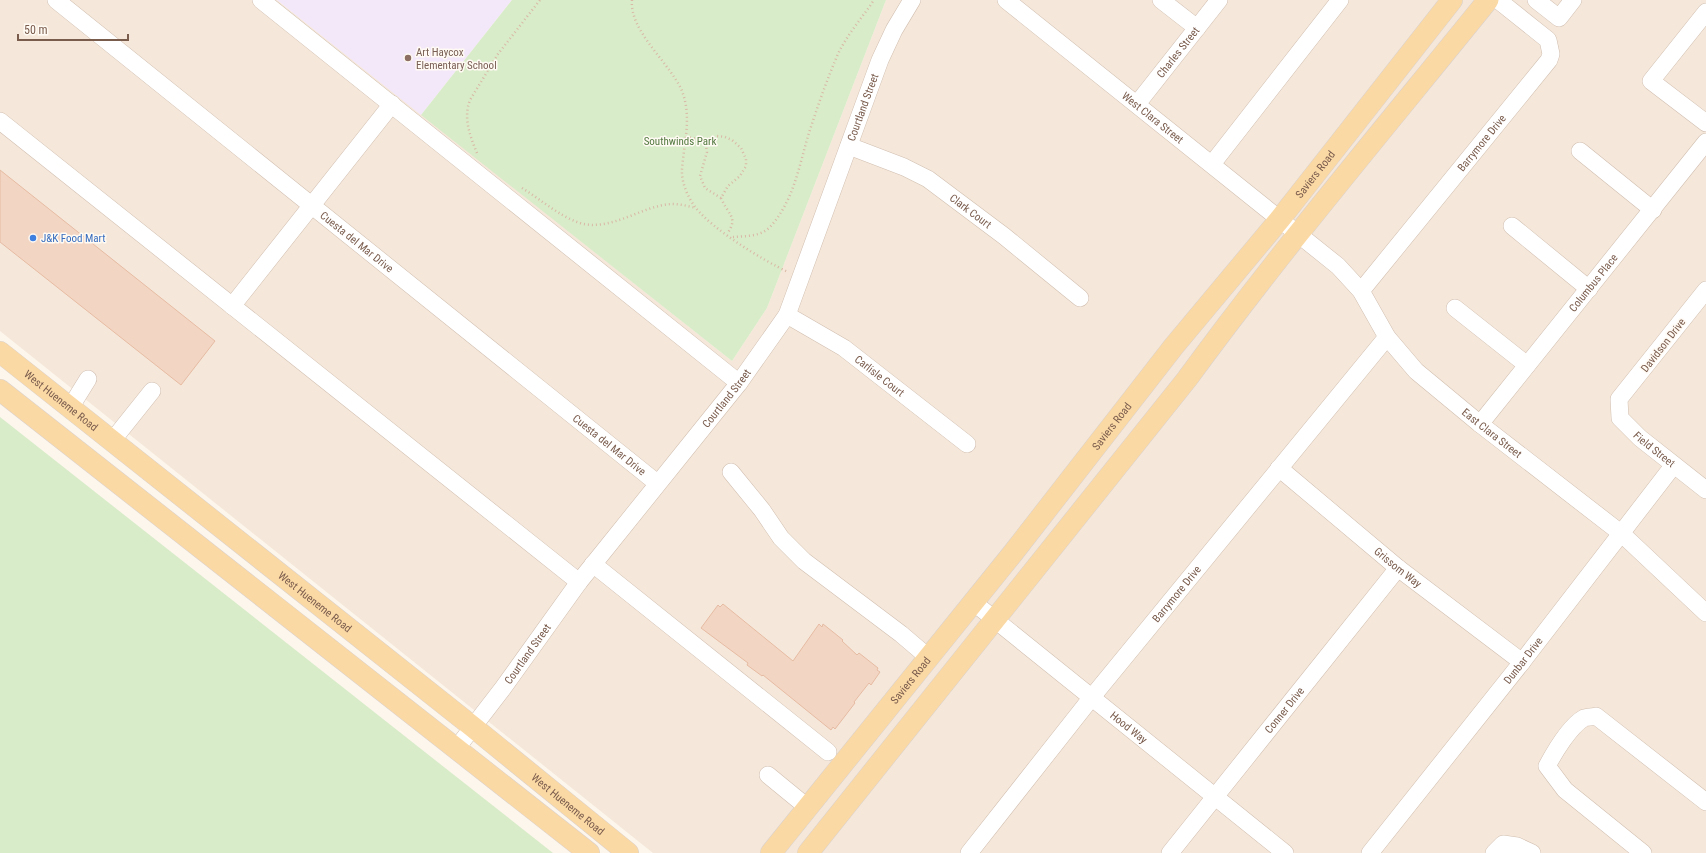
<svg xmlns="http://www.w3.org/2000/svg" width="1706" height="853" viewBox="0 0 1706 853" font-family="'Roboto Condensed',sans-serif">
  <rect width="100%" height="100%" fill="#fdf6ec"/>
  <path fill="#f5e8da" d="M0,0H277L732,361L767,308L886,0H1706V853H653L0,331Z"/>
  <path fill="#f3e8fa" d="M277,0H512L421,115Z"/>
  <g fill="#d8ecc9">
    <path d="M512,0H886L767,308L732,361L421,115Z"/>
    <path d="M0,417L553,853H0Z"/>
  </g>
  <g fill="#f3d5c3" stroke="#e6bba3">
    <path d="M0,170L215,341L181,385L0,242Z"/>
    <path d="M723,604L793,661L819,624L822,627L823,624L843,640L842,641L857,655L859,653L878,668L877,670L880,672L871,685L869,683L854,702L855,703L835,729L833,727L831,730L763,675L762,676L747,665L748,663L701,628L718,605L720,607Z"/>
  </g>
  <g fill="none" stroke-linecap="round" stroke-linejoin="round">
    <defs>
      <g id="minor">
        <path id="s1" d="M56,0L657,483"/>
        <path d="M261,0L739,383"/>
        <path id="s2" d="M1006,0L1338,266L1361,291L1387,337L1416,371L1480,424L1622,534L1706,613"/>
        <path d="M1161,0L1197,28"/>
        <path d="M1536,0L1559,18L1573,0"/>
        <path d="M1706,12L1651,81L1706,123"/>
        <path id="s3" d="M1137,104L1219,0"/>
        <path d="M0,121L579,582"/>
        <path id="s4" d="M849,146L904,167L928,179L1004,236L1080,298"/>
        <path d="M1580,151L1653,210"/>
        <path d="M1212,164L1340,0"/>
        <path d="M1512,226L1589,289"/>
        <path id="s5" d="M1706,290L1619,399L1620,418L1640,438L1706,490"/>
        <path id="s6" d="M1361,291L1549,60L1551,54L1548,40L1498,0"/>
        <path d="M232,306L392,104"/>
        <path d="M1455,308L1527,365"/>
        <path id="s7" d="M787,315L844,348L967,444"/>
        <path d="M70,408L88,379"/>
        <path id="s8" d="M1480,424L1706,142"/>
        <path d="M112,441L152,391"/>
        <path id="s9" d="M1279,468L1398,568L1522,662"/>
        <path d="M731,472L762,510L781,538L804,561L901,634L928,657"/>
        <path d="M593,564L828,752"/>
        <path id="s10" d="M973,602L1285,853"/>
        <path id="s11" d="M456,749L503,688L579,582L739,383L787,315L880,60L894,30L912,0"/>
        <path d="M768,775L807,807"/>
        <path id="s12" d="M969,853L1092,697L1387,337"/>
        <path id="s13" d="M1170,853L1398,568"/>
        <path id="s14" d="M1370,853L1522,662L1673,466"/>
        <path d="M1494,853L1503,844L1517,846L1532,853"/>
        <path d="M1643,853L1565,790L1547,766C1554,753 1570,726 1584,718C1587,717 1593,717 1596,716L1706,802"/>
      </g>
      <g id="major">
        <path id="s15" d="M0,352L473,727L628,853"/>
        <path d="M0,390L589,853"/>
        <path id="s16" d="M771,853L1013,553L1174,346L1280,219L1452,0"/>
        <path d="M808,853L1187,379C1282,249 1387,125 1488,0"/>
      </g>
    </defs>
    <use href="#minor" stroke="#d1beb0" stroke-width="18"/>
    <use href="#major" stroke="#dad1cd" stroke-width="22"/>
    <g stroke="#d9b8a5" stroke-width="2.5" stroke-dasharray="1 3" stroke-linecap="butt">
      <path d="M632,0C629,31 670,63 682,91C692,117 684,143 682,169C681,182 688,198 696,208C712,229 764,261 788,272"/>
      <path d="M686,137L705,140L717,136L725,137L732,140L741,148L746,159V166L740,176L728,186L721,198C728,215 739,217 727,234"/>
      <path d="M705,140L707,152L700,176L705,188L721,198"/>
      <path d="M477,153C470,136 463,118 470,100L498,54L540,0"/>
      <path d="M522,188C540,199 558,215 577,222C609,234 642,205 672,204C680,204 688,206 696,208"/>
      <path d="M733,237C745,236 760,237 770,227C793,202 799,167 808,136C816,111 825,85 835,61C844,38 860,21 874,0"/>
    </g>
    <use href="#minor" stroke="#fff" stroke-width="17"/>
    <use href="#major" stroke="#fbd9a5" stroke-width="21"/>
  </g>
  <circle fill="#8d6e63" stroke="#fffaf3" stroke-width="1.5" cx="408" cy="58" r="4"/>
  <circle fill="#3f7fe0" stroke="#fffaf3" stroke-width="1.5" cx="33" cy="238" r="4"/>
  <g text-anchor="middle" stroke-width="3" stroke-linejoin="round" paint-order="stroke">
    <g font-size="11" fill="#785e54" stroke="#fffaf3" text-anchor="start">
      <text x="416" y="56">Art Haycox<tspan x="416" dy="13">Elementary School</tspan></text>
    </g>
    <g font-size="11" fill="#7a5c4d" stroke="#fffaf3">
      <text dy="4" stroke="none"><textPath href="#s3" startOffset="66">Charles Street</textPath></text>
      <text dy="4" stroke="none"><textPath href="#s11" startOffset="767">Courtland Street</textPath></text>
      <text dy="4" stroke="none"><textPath href="#s2" startOffset="188">West Clara Street</textPath></text>
      <text dy="4" stroke="none"><textPath href="#s6" startOffset="191">Barrymore Drive</textPath></text>
      <text dy="4" stroke="none"><textPath href="#s16" startOffset="870">Saviers Road</textPath></text>
      <text dy="4" stroke="none"><textPath href="#s4" startOffset="139">Clark Court</textPath></text>
      <text dy="4" stroke="none"><textPath href="#s1" startOffset="386">Cuesta del Mar Drive</textPath></text>
      <text dy="4" stroke="none"><textPath href="#s8" startOffset="181">Columbus Place</textPath></text>
      <text transform="translate(1663 345) rotate(-52)" y="4">Davidson Drive</text>
      <text dy="4" stroke="none"><textPath href="#s7" startOffset="111">Carlisle Court</textPath></text>
      <text dy="4" stroke="none"><textPath href="#s11" startOffset="443">Courtland Street</textPath></text>
      <text dy="4" stroke="none"><textPath href="#s15" startOffset="78">West Hueneme Road</textPath></text>
      <text dy="4" stroke="none"><textPath href="#s16" startOffset="546">Saviers Road</textPath></text>
      <text dy="4" stroke="none"><textPath href="#s2" startOffset="655">East Clara Street</textPath></text>
      <text dy="4" stroke="none"><textPath href="#s1" startOffset="710">Cuesta del Mar Drive</textPath></text>
      <text dy="4" stroke="none"><textPath href="#s5" startOffset="205">Field Street</textPath></text>
      <text dy="4" stroke="none"><textPath href="#s9" startOffset="155">Grissom Way</textPath></text>
      <text dy="4" stroke="none"><textPath href="#s12" startOffset="332">Barrymore Drive</textPath></text>
      <text dy="4" stroke="none"><textPath href="#s15" startOffset="402">West Hueneme Road</textPath></text>
      <text dy="4" stroke="none"><textPath href="#s11" startOffset="119">Courtland Street</textPath></text>
      <text dy="4" stroke="none"><textPath href="#s14" startOffset="246">Dunbar Drive</textPath></text>
      <text dy="4" stroke="none"><textPath href="#s16" startOffset="222">Saviers Road</textPath></text>
      <text dy="4" stroke="none"><textPath href="#s13" startOffset="183">Conner Drive</textPath></text>
      <text dy="4" stroke="none"><textPath href="#s10" startOffset="200">Hood Way</textPath></text>
      <text dy="4" stroke="none"><textPath href="#s15" startOffset="726">West Hueneme Road</textPath></text>
    </g>
    <g font-size="11" fill="#537a41" stroke="#fffaf3">
      <text x="680" y="145">Southwinds Park</text>
    </g>
    <g font-size="11" fill="#366cbe" stroke="#fffaf3" text-anchor="start">
      <text x="41" y="242">J&amp;K Food Mart</text>
    </g>
  </g>
  <path d="M18 34v6h110v-6" fill="none" stroke="#7a5c4d" stroke-width="2"/>
  <text x="24" y="34" font-size="12" fill="#7a5c4d" stroke="#fffaf3" stroke-width="3" paint-order="stroke">50 m</text>
</svg>
